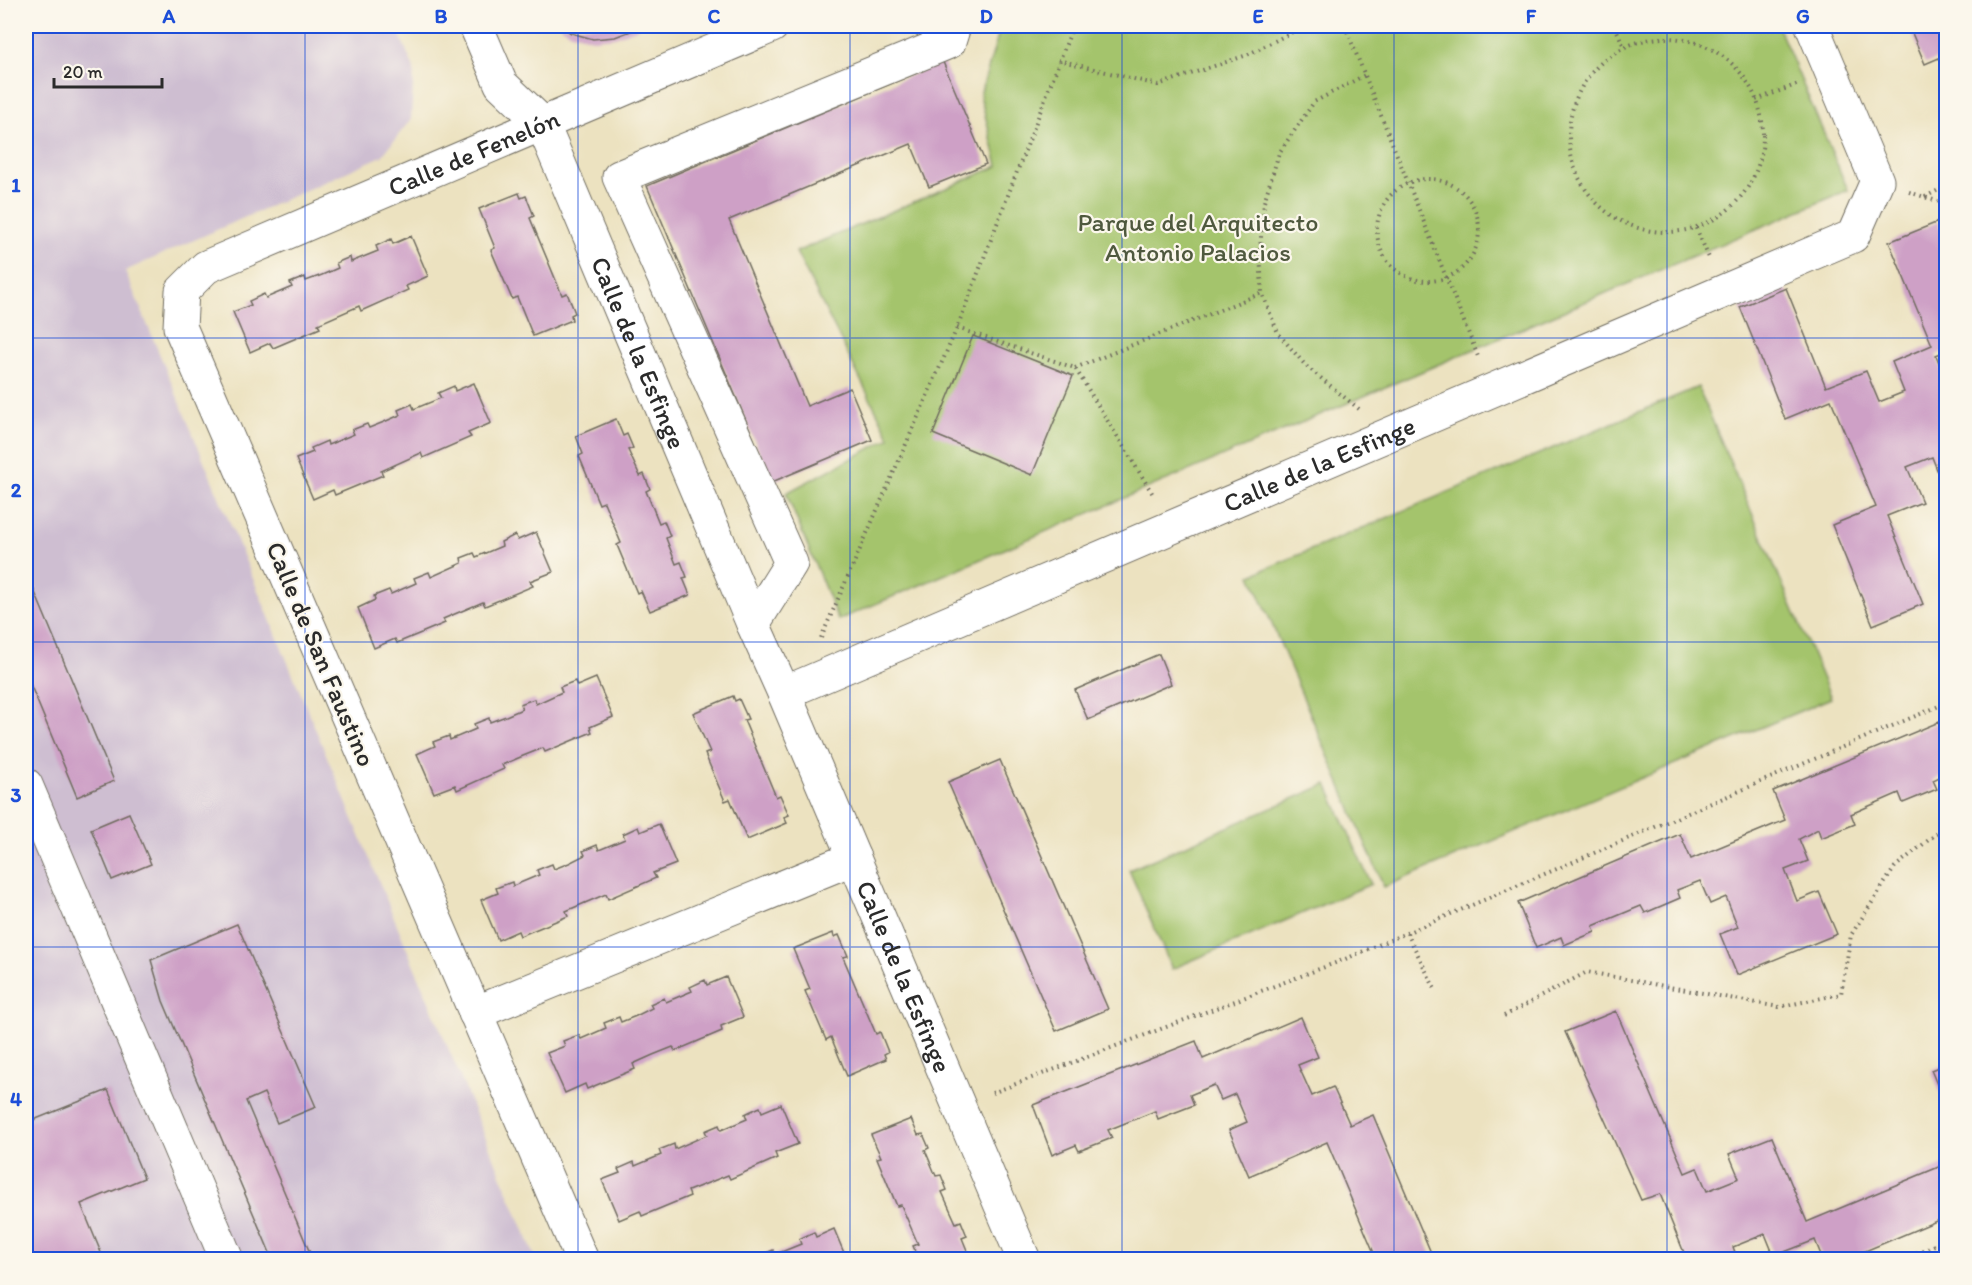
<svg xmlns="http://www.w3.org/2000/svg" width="1972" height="1285" viewBox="0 0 1972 1285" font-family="Itim,sans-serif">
  <rect width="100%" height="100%" fill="#fbf7ec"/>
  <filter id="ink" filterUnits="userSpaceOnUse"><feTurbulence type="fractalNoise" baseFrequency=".0167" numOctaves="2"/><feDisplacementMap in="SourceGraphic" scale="12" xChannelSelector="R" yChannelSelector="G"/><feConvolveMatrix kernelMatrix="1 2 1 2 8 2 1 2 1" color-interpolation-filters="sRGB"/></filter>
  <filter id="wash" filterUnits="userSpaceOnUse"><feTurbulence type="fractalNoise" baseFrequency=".008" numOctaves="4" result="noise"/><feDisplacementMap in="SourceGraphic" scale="24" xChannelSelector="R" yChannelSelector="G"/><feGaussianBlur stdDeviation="1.35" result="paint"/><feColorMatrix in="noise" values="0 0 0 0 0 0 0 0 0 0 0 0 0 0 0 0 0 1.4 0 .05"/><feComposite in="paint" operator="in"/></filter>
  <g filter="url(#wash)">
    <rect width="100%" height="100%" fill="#ece2c0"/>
    <path fill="#cebed1" d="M26,26H396L414,69L411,119L382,156L125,271L536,1259H26Z"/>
    <g fill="#a4c46c" stroke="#68784c" stroke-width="1.5">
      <path d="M1001,26H1778L1848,190L838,620L786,493L890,438L796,252L998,166L980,95Z"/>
      <path d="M1698,387L1831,698L1384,887L1251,575Z"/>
      <path d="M1327,784L1371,884L1172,969L1129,870Z"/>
    </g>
    <g id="blocks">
      <g fill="#cea0c6">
        <path d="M560,26H640L636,29L615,37L593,39L571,33Z"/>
        <path d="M1909,26H1946V55L1925,64Z"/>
        <path d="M943,62L986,164L929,187L911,144L729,220L807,406L850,388L872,440L772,482L647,186Z"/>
        <path d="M519,193L521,198L526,196L534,216L530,218L562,295L567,293L575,313L571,315L572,320L533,336L517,297L512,299L491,250L495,248L479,209Z"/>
        <path d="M1938,222L1946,244V351L1936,355L1946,381V493L1932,457L1907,467L1922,502L1887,516L1923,604L1873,625L1832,525L1876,507L1831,400L1785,419L1740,307L1786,288L1826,387L1866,371L1879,402L1904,392L1892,362L1932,345L1889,242Z"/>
        <path d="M411,236L428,276L406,286L408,290L361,311L359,306L318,324L320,328L273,348L270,343L250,352L233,312L251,305L249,301L264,294L266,298L292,287L290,283L305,277L306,281L322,275L338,268L336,263L350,257L351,262L378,251L376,246L391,239L393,244Z"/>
        <path d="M973,336L1073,376L1032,475L933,434Z"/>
        <path d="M474,383L491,423L468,433L471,437L423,458L421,453L381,471L383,475L335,495L333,490L313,499L296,459L313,452L311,448L327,441L328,445L354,434L352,430L367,424L369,428L384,422L400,415L398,410L412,404L414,409L441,398L438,393L454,386L455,391Z"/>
        <path d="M616,419L623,436L627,434L633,448L628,450L640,476L644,474L650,489L646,491L659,523L664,521L670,536L666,538L676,564L681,562L687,577L683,578L690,595L650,611L641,591L637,593L617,545L621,543L604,502L599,504L579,456L583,454L576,436Z"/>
        <path d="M536,532L553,572L530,581L533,586L485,606L483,602L443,619L445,623L397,643L395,639L374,648L358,608L375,600L374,596L389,590L391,594L416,583L414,578L429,572L431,577L462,563L461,558L474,553L476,557L502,546L501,542L515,535L518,540Z"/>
        <path d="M26,571L114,781L77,797L26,674Z"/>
        <path d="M1159,654L1171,684L1088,720L1075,690Z"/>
        <path d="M596,678L613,717L590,727L592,732L545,752L543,748L523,756L502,765L504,769L457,790L455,785L434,793L417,754L435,746L433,742L449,736L450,740L476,729L474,724L489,718L490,722L506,716L522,709L520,704L534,699L536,704L562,692L560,687L575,681L577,686Z"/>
        <path d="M733,696L735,701L739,699L748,719L744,720L776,797L780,795L789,815L784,817L787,823L747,840L730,799L725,801L705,754L710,752L693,713Z"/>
        <path d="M1939,722L1946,740V774L1933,780L1937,789L1903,803L1899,793L1851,814L1855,824L1821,838L1818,829L1799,839L1808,861L1785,870L1797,901L1819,892L1837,934L1737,975L1720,934L1738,927L1726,897L1710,904L1700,881L1677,890L1680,898L1645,913L1641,906L1593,926L1595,932L1564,945L1561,937L1536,948L1518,903L1680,834L1691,859L1785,820L1773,791Z"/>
        <path d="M1000,760L1108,1009L1056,1031L948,782Z"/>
        <path d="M129,813L151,864L112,880L91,829Z"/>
        <path d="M659,824L676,864L653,873L656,878L608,899L606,894L566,911L568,916L520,936L518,931L498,940L481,900L498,893L496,888L512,882L513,886L539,875L537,870L552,864L554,869L569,863L585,855L583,851L597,845L599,850L625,839L623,834L638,827L640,832Z"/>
        <path d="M237,924L316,1107L277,1123L264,1093L246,1101L313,1260H273L163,1001L151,960Z"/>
        <path d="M833,933L834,937L839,935L848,956L843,957L876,1034L880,1032L888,1052L884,1054L886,1059L847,1076L831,1037L826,1040L805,991L810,989L793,949Z"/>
        <path d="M726,977L743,1017L721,1026L722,1031L675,1051L673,1047L653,1055L633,1064L635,1069L587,1089L585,1084L565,1093L547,1053L565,1046L563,1041L579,1035L581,1039L606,1028L604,1023L619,1017L621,1022L636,1016L652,1008L650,1004L664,998L666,1002L692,991L690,987L705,980L707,985Z"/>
        <path d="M1616,1011L1685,1173L1697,1168L1707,1191L1739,1178L1729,1154L1772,1137L1807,1222L1946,1164V1217L1844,1260H1823L1815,1240L1774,1256L1765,1234L1733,1247L1738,1260H1687L1660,1194L1641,1200L1565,1032Z"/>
        <path d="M1301,1017L1318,1057L1298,1065L1312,1096L1333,1087L1350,1125L1373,1115L1434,1260H1377L1327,1142L1249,1176L1229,1130L1247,1122L1235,1094L1221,1100L1214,1085L1190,1095L1194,1105L1158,1119L1155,1111L1108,1130L1112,1138L1079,1151L1076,1145L1052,1155L1033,1105L1196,1041L1203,1059Z"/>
        <path d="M1946,1064V1106L1931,1070Z"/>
        <path d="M108,1090L144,1178L81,1204L104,1260H26V1123Z"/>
        <path d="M781,1104L798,1144L775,1153L777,1158L730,1179L728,1175L688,1191L690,1196L642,1216L640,1211L619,1220L602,1180L620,1173L618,1169L634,1162L635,1166L661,1155L659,1150L674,1144L675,1149L707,1135L705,1131L719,1125L721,1130L747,1119L745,1114L760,1107L762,1112Z"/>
        <path d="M911,1119L918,1135L923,1134L929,1148L925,1150L936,1176L941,1175L947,1190L942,1192L956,1223L961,1221L967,1236L962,1238L971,1260H919L913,1246L918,1244L901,1205L897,1206L877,1158L881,1157L871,1135Z"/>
        <path d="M834,1229L847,1260H760L759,1256L773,1250L774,1255L801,1244L799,1239L814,1232L816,1237Z"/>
      </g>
    </g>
  </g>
  <g filter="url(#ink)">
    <use href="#blocks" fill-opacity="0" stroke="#6f6b5f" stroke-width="1.5"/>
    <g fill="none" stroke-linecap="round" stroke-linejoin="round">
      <defs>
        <g id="minor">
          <path id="s1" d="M476,26L501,84L542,123L753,624L784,693L1024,1260"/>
          <path d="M753,624L791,563L619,177L949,42L954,26"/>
          <path id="s2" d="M784,693L1853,236L1877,181L1812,26"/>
          <path d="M26,785L227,1260"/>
          <path d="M475,1013L854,858"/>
          <path id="s3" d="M582,1260L180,327L182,291L206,267L772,26"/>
        </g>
      </defs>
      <use href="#minor" stroke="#6f6b5f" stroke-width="35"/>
      <g stroke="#6f6b5f" stroke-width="4" stroke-dasharray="1.5 4.5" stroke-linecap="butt">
        <path d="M1345,26L1479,359"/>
        <path d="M1615,26L1624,47"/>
        <circle cx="1666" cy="135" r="97"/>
        <path d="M1058,60L1158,85L1247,55L1304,26"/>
        <path d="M1756,100L1798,84"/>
        <circle cx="1428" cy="230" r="51"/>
        <path d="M1909,192L1946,204"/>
        <path d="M1925,197L1946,186"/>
        <path d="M1696,228L1710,260"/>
        <path d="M957,328L1075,368L1154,496"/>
        <path d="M1075,368L1262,293"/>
        <path d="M1359,409L1306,366L1278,333L1262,293L1260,249L1264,202L1279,153L1314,102L1365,75"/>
        <path d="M821,638L957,328L1073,26"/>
        <path d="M1407,933L1436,991"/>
        <path d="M1504,1016L1587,972L1779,1007L1841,994L1851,935L1895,867L1946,826"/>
        <path d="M992,1093L1343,960L1946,703"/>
        <path d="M1900,1260L1946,1240"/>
      </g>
      <use href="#minor" stroke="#fff" stroke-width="33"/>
    </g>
  </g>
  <path fill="none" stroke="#1d4ed8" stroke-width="1.5" stroke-opacity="0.55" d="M305,26V1260M578,26V1260M850,26V1260M1122,26V1260M1394,26V1260M1667,26V1260M26,338H1946M26,642H1946M26,947H1946"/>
  <g text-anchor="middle" stroke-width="4.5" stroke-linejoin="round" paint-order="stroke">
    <g font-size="26" fill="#2b2b2b" stroke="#fbf7ec">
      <text dy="9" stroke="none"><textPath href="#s3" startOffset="1377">Calle de Fenelón</textPath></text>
      <text dy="9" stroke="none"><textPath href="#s1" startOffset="369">Calle de la Esfinge</textPath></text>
      <text dy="9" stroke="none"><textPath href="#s2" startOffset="582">Calle de la Esfinge</textPath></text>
      <text transform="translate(321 654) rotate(67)" y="9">Calle de San Faustino</text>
      <text dy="9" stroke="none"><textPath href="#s1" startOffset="1047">Calle de la Esfinge</textPath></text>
    </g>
    <g font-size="26" fill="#4f593e" stroke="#fbf7ec">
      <text x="1198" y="231">Parque del Arquitecto<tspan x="1198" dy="30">Antonio Palacios</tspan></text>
    </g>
  </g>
  <rect width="1972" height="1285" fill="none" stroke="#fbf7ec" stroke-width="66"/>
  <path d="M54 78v9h108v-9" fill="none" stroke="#2b2b2b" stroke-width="3"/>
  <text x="63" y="78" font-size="18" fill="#2b2b2b" stroke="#fbf7ec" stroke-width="4.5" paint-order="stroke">20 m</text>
  <rect x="33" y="33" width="1906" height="1219" fill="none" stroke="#1d4ed8" stroke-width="2"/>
  <g font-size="20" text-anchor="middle" font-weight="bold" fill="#1d4ed8">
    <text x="169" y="23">A</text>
    <text x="441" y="23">B</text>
    <text x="714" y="23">C</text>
    <text x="986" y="23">D</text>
    <text x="1258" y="23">E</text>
    <text x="1531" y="23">F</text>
    <text x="1803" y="23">G</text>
    <text x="16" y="192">1</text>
    <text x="16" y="497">2</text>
    <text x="16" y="802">3</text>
    <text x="16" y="1106">4</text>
  </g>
</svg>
